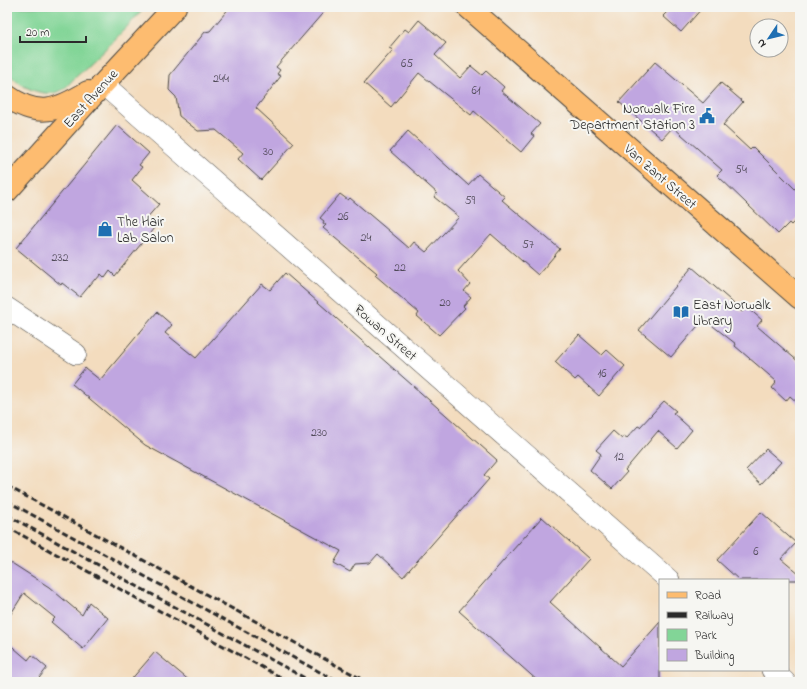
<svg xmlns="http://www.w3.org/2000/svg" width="807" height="689" viewBox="0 0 807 689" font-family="'Indie Flower',sans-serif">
  <rect width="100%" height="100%" fill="#f6f6f2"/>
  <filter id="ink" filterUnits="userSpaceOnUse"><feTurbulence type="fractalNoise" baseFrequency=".025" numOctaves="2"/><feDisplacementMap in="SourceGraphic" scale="8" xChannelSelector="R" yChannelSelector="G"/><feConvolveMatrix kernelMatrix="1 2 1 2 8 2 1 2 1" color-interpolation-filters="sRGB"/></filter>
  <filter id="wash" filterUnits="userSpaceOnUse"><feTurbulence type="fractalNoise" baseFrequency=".012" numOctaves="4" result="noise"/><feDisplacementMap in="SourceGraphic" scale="16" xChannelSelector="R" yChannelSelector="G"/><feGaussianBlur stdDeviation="0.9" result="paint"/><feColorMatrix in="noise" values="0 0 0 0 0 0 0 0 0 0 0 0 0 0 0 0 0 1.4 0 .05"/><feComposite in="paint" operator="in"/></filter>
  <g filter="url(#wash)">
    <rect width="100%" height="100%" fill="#f3dcbe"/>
    <path fill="#82d597" stroke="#568061" d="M7,7H145C123,32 100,55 76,77C71,81 66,89 60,91C44,99 14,85 7,70Z"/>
    <g id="blocks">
      <g fill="#c0a6e0">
        <path d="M230,7H328L276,67L280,70L277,74L281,76L256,108L294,143L261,180L238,159L243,153L216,130L198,131L179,116L176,97L169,90L170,75L205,32L210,31Z"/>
        <path d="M672,7H703L681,32L663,16Z"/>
        <path d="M419,20L446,43L435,55L460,78L471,66L482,75L486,71L504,87L501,91L540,124L531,134L534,136L521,152L474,111L471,115L419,73L391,107L364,83L393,50L389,48L405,29L409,32Z"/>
        <path d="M655,62L703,103L721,83L742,101L743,102L723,125L750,150L753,147L800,194V216L791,225L789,223L778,234L717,175L722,170L673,127L662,139L619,102Z"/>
        <path d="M117,125L149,153L139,165L142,167L132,180L159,204L145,220L154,228L115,276L110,271L105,278L101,274L96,280L95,279L80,297L62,283L61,285L16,248Z"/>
        <path d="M408,131L468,185L478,174L505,197L502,200L560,249L538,275L491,234L458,271L470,284L464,291L471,297L463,306L465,308L439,335L417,316L419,313L375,275L377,273L323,228L326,225L323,223L324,221L320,218L340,194L348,200L350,198L409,248L414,242L426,252L459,217L434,197L437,193L390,151Z"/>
        <path d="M692,267L730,300L742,312L747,307L762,320L757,326L800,363V405L790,396L786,401L772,388L776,383L775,382L776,381L735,346L736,344L704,319L671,357L639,330Z"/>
        <path d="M285,273L497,460L484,475L489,479L403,577L378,554L370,563L355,564L350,572L334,563L341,551L145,445L72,384L85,368L100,380L157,312L172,325L165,333L196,358L262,284L270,290Z"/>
        <path d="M579,335L602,355L607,350L625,366L599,396L578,377L575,380L555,362Z"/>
        <path d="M664,401L676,411L673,413L692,430L677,448L658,431L625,470L627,472L612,489L590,470L601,454L596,450L613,431L622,439L624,436L627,438L638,426L640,427Z"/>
        <path d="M766,449L781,462L761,484L746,470Z"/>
        <path d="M761,512L796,543L781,559L800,575V580H739L717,560Z"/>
        <path d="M542,517L589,559L550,602L621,666L660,622V682H539L459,611Z"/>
        <path d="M7,560L49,587L82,615L89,602L108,618L83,649L51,622L55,618L24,593L7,620Z"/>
        <path d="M7,642L28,660L32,655L47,668L36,682H7Z"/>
        <path d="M155,652L191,682H129Z"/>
      </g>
    </g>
  </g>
  <g filter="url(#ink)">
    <use href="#blocks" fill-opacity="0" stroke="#494641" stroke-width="1"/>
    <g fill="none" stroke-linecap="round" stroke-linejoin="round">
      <defs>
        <g id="street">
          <path d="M103,84L669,580"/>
          <path d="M7,308L76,354"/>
          <path d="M772,670L785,682"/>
        </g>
        <g id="primary">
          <path d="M468,7L800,298"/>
          <path d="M7,96C39,119 58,110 88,92"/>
          <path d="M7,191L103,84L175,7"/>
        </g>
      </defs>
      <use href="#street" stroke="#494641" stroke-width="22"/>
      <use href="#primary" stroke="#494641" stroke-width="24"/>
      <use href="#street" stroke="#fff" stroke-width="21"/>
      <use href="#primary" stroke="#fdbc6f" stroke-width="22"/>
      <g stroke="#2b2b2b" stroke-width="3" stroke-dasharray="6 3" stroke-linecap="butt">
        <path d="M7,486L367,682"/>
        <path d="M7,501L338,682"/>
        <path d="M7,515L312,682"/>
        <path d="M7,527L289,682"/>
      </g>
    </g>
  </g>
  <defs>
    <symbol id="civic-bare" viewBox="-9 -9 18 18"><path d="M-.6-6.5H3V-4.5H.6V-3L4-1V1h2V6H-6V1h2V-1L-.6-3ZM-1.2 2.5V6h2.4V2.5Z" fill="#1f6fb2" stroke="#f6f6f2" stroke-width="2.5" paint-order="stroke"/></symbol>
    <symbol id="shop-bare" viewBox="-9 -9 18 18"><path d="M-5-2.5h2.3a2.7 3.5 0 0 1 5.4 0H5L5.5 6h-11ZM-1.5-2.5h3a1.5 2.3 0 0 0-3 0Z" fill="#1f6fb2" stroke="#f6f6f2" stroke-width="2.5" paint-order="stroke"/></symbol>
    <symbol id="library-bare" viewBox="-9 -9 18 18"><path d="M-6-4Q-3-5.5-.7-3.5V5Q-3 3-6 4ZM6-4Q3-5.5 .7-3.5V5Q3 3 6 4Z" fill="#1f6fb2" stroke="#f6f6f2" stroke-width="2.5" paint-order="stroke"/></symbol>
  </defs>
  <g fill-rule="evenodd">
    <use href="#civic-bare" x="696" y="105" width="22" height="22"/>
    <use href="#shop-bare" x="94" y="218" width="22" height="22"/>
    <use href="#library-bare" x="670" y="301" width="22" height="22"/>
  </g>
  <g text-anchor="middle" stroke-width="4" stroke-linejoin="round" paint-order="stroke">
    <g font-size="12" fill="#504a58">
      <text x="407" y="67">65</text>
      <text x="221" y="82">244</text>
      <text x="476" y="94">61</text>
      <text x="268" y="155">30</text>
      <text x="741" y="173">54</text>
      <text x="470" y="204">59</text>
      <text x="343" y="220">26</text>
      <text x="366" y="241">24</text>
      <text x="528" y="248">57</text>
      <text x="60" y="261">232</text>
      <text x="400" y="271">22</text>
      <text x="445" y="306">20</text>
      <text x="602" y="377">16</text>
      <text x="319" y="436">230</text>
      <text x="619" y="460">12</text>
      <text x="756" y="555">6</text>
    </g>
    <g font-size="14" fill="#2b2b2b" stroke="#f6f6f2">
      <text transform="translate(90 98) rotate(-48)" y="5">East Avenue</text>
      <text transform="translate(661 176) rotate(41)" y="5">Van Zant Street</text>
      <text transform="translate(386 332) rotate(41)" y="5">Rowan Street</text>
    </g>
    <g font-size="14" fill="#2b2b2b" stroke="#f6f6f2" text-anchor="start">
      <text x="695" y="113" text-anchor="end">Norwalk Fire<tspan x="695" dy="16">Department Station 3</tspan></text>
      <text x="117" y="226">The Hair<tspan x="117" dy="16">Lab Salon</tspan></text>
      <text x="693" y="309">East Norwalk<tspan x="693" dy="16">Library</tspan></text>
    </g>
  </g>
  <rect width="807" height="689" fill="none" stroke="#f6f6f2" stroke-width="24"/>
  <rect x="659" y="579" width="130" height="92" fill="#f6f6f2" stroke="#a5a5a2"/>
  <rect x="667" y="592" width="20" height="6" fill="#fdbc6f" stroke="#a5a5a2"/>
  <text x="695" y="599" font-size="12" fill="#2b2b2b">Road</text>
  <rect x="667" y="612" width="20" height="6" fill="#2b2b2b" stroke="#a5a5a2"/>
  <text x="695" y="619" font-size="12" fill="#2b2b2b">Railway</text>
  <rect x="667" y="629" width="20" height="12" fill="#82d597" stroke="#a5a5a2"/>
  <text x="695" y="639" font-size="12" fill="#2b2b2b">Park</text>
  <rect x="667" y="649" width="20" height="12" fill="#c0a6e0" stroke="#a5a5a2"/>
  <text x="695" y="659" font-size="12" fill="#2b2b2b">Building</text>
  <g transform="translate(769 38) rotate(235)"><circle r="19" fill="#f6f6f2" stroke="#a5a5a2"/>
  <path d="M0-3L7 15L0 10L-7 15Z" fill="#1f6fb2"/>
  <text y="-6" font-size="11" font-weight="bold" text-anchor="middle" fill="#2b2b2b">N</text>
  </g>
  <path d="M20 36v6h66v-6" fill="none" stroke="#2b2b2b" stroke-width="2"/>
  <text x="26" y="36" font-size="12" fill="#2b2b2b" stroke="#f6f6f2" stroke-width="3" paint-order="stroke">20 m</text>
</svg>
